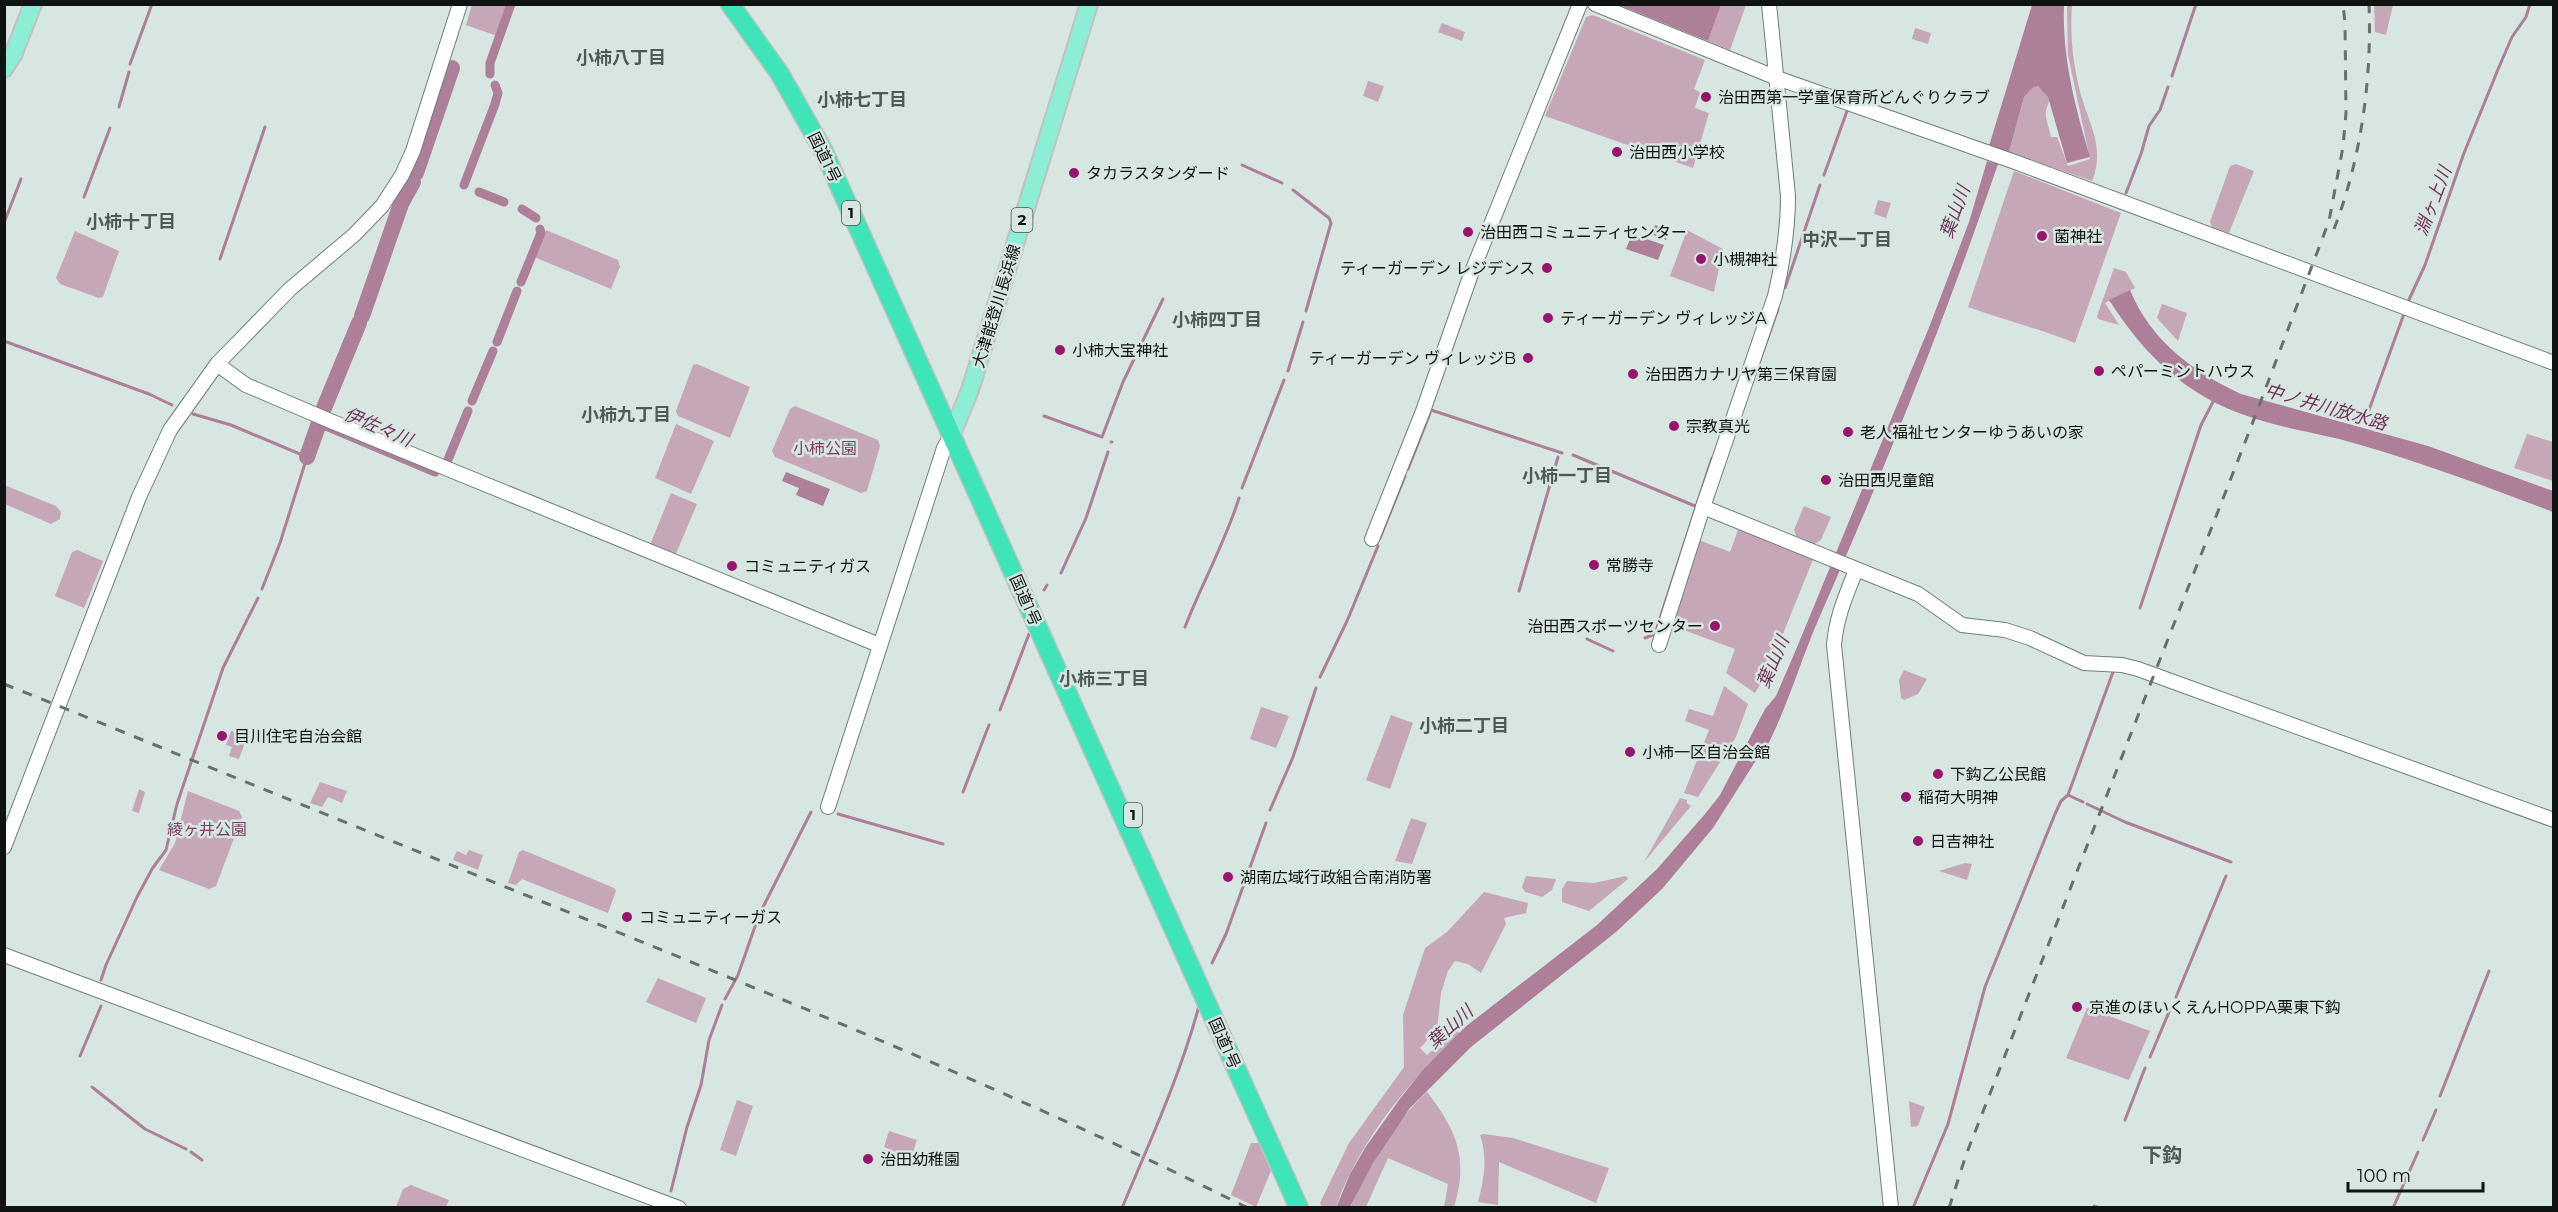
<svg xmlns="http://www.w3.org/2000/svg" width="2558" height="1212" viewBox="0 0 2558 1212" font-family="Montserrat,'Noto Sans JP',sans-serif">
  <rect width="100%" height="100%" fill="#d8e6e1"/>
  <g fill="#c5a7b7">
    <path d="M472,5H509L497,36L466,25Z"/>
    <path d="M1721,5H1746L1730,50L1708,41Z"/>
    <path d="M2067,5H2072C2070,31 2072,57 2078,83C2085,118 2107,145 2092,181L2009,152L2024,97L2033,86H2038C2058,100 2044,103 2046,117C2047,124 2050,131 2051,137H2057L2068,166L2090,159L2068,55Z"/>
    <path d="M2374,5H2393L2386,35L2375,32Z"/>
    <path d="M1593,15L1705,60L1694,89L1700,92L1695,108L1709,113L1693,168L1545,116L1586,17Z"/>
    <path d="M1442,23L1465,32L1462,41L1438,32Z"/>
    <path d="M1915,28L1931,33L1928,44L1912,39Z"/>
    <path d="M1368,81L1384,86L1378,102L1363,96Z"/>
    <path d="M2236,164L2254,171L2229,233L2212,227L2210,222L2230,166Z"/>
    <path d="M2014,171L2121,213L2075,343C2040,329 2004,320 1968,307Z"/>
    <path d="M1878,200L1891,203L1886,218L1874,214Z"/>
    <path d="M546,230L618,260L620,267L611,289L534,257Z"/>
    <path d="M1687,230L1723,249L1714,292L1670,276Z"/>
    <path d="M75,231L119,251L103,297L99,298L60,284L56,278Z"/>
    <path d="M2114,268L2126,272L2135,288L2105,303L2119,325L2098,319L2097,316Z"/>
    <path d="M2162,304L2187,313L2178,341L2157,318Z"/>
    <path d="M697,364L750,387L730,438L678,416L676,411L693,365Z"/>
    <path d="M795,406L878,440L880,446L867,491L861,493L775,457L772,451L790,409Z"/>
    <path d="M676,424L714,441L691,494L655,478Z"/>
    <path d="M2527,434L2553,442V481L2514,468Z"/>
    <path d="M4,485L56,506L61,512L60,519L51,524L5,504Z"/>
    <path d="M671,493L697,504L675,556L650,545Z"/>
    <path d="M1804,506L1831,517L1821,540L1814,544L1796,536L1794,530Z"/>
    <path d="M1739,527L1814,557L1768,671L1755,693L1726,673L1735,649L1670,625L1699,540L1730,552Z"/>
    <path d="M77,550L103,561L84,608L55,596L72,552Z"/>
    <path d="M1904,670L1927,679L1918,694L1904,700L1901,698L1899,680Z"/>
    <path d="M1724,686L1748,704L1736,737L1698,797L1684,793L1709,730L1685,721L1689,709L1713,716Z"/>
    <path d="M1261,707L1289,716L1276,748L1250,739Z"/>
    <path d="M1391,715L1413,723L1390,789L1366,780Z"/>
    <path d="M231,731L248,734L239,759L229,756L232,747L226,745Z"/>
    <path d="M320,782L347,791L342,803L328,797L322,807L310,803Z"/>
    <path d="M139,789L145,792L139,813L132,811Z"/>
    <path d="M188,791L239,811L242,817L216,886L209,889L159,870L175,843Z"/>
    <path d="M1680,798L1687,800V803L1691,806L1644,862Z"/>
    <path d="M1411,818L1427,823L1412,864L1395,861Z"/>
    <path d="M469,850L483,855L478,870L453,860L457,851L466,855Z"/>
    <path d="M523,850L614,888L616,891L608,913L522,879L516,885L508,883L519,852Z"/>
    <path d="M1965,863L1972,864L1967,880L1939,871Z"/>
    <path d="M1526,876L1556,879L1552,890L1542,897L1525,892L1522,887Z"/>
    <path d="M1626,876L1628,879L1589,911L1562,902V889L1567,881L1594,883Z"/>
    <path d="M1484,892L1528,903L1526,913L1504,918L1506,924L1481,973L1468,964L1455,961L1448,971L1441,993L1437,1030L1420,1048L1427,1055L1456,1029L1460,1034C1409,1081 1359,1141 1336,1207H1322L1320,1203L1349,1143L1404,1067L1403,1015L1425,948L1447,932Z"/>
    <path d="M658,978L706,998L696,1023L646,1002Z"/>
    <path d="M2087,1008L2150,1031L2129,1080L2066,1058Z"/>
    <path d="M1427,1092C1457,1130 1469,1160 1454,1207H1444L1448,1184L1388,1158L1366,1207L1350,1208C1370,1166 1392,1124 1427,1092Z"/>
    <path d="M737,1100L753,1106L736,1156L720,1150Z"/>
    <path d="M1909,1101L1925,1107L1918,1126L1911,1127Z"/>
    <path d="M889,1131L917,1140L911,1158L884,1147Z"/>
    <path d="M1483,1134L1513,1138L1609,1168L1596,1203L1499,1162L1498,1205L1478,1202C1484,1179 1488,1158 1480,1135Z"/>
    <path d="M1251,1143H1259L1271,1171L1256,1207L1231,1195Z"/>
    <path d="M411,1185L449,1200L446,1207H396L403,1189Z"/>
  </g>
  <g fill="#ad7f98">
    <path d="M1619,5H1721L1708,41Z"/>
    <path d="M2032,5H2064C2062,58 2075,106 2090,157L2067,163L2048,97L2038,86L2033,87L2024,97L2009,152L1989,146Z"/>
    <path d="M1987,161L1998,164C1946,317 1885,468 1820,616C1800,661 1787,710 1763,754H1760L1713,828L1662,889L1616,932L1471,1047L1410,1108L1373,1163L1350,1207L1336,1208L1350,1174L1365,1148L1399,1100L1422,1071L1465,1027L1597,925L1657,869L1705,814L1720,795L1765,709L1776,696L1795,652L1930,325L1969,222Z"/>
    <path d="M1655,225L1670,230L1666,240L1651,234Z"/>
    <path d="M1632,234L1664,245L1658,260L1626,249Z"/>
    <path d="M2130,290C2151,341 2192,371 2241,394L2428,446L2553,491V512C2491,488 2428,465 2364,446C2327,434 2287,430 2250,417C2186,396 2145,356 2109,300Z"/>
    <path d="M786,472L830,489L823,506L796,495L799,488L782,481Z"/>
  </g>
  <g fill="none" stroke-linecap="round" stroke-linejoin="round">
    <g stroke="#ad7f98" stroke-width="3">
      <path d="M130,64L152,4"/>
      <path d="M2172,76L2196,4"/>
      <path d="M119,107L129,72"/>
      <path d="M1242,165L1282,183"/>
      <path d="M1824,175L1847,111"/>
      <path d="M1293,190L1329,218L1331,223L1306,311"/>
      <path d="M2126,193L2141,154L2149,126L2160,110L2168,87"/>
      <path d="M84,197L110,128"/>
      <path d="M4,223L21,179"/>
      <path d="M220,259L265,127"/>
      <path d="M1785,288L1820,185"/>
      <path d="M2407,304L2425,265L2464,153L2499,67L2512,37L2526,17L2530,4"/>
      <path d="M4,341L149,394L172,405"/>
      <path d="M1760,360L1778,309"/>
      <path d="M1288,371L1303,322"/>
      <path d="M1431,410L1562,453"/>
      <path d="M2369,410L2405,311"/>
      <path d="M193,414L231,425L307,457L280,543L262,589"/>
      <path d="M1044,416L1102,437L1123,382L1163,299"/>
      <path d="M1111,442H1112"/>
      <path d="M1573,455L1695,506"/>
      <path d="M1408,469L1430,413"/>
      <path d="M1242,488L1284,380"/>
      <path d="M1380,538L1405,476"/>
      <path d="M1061,573L1086,518L1108,452"/>
      <path d="M1044,590L1047,585"/>
      <path d="M1519,591L1558,457"/>
      <path d="M2140,608L2201,425L2214,400"/>
      <path d="M1185,627C1202,583 1225,543 1239,498"/>
      <path d="M1645,638L1655,634L1712,458"/>
      <path d="M1587,639L1613,651"/>
      <path d="M1320,677L1347,621L1378,546"/>
      <path d="M1000,710L1029,634"/>
      <path d="M963,792L989,725"/>
      <path d="M2083,802L2068,795L2113,672"/>
      <path d="M2087,804L2125,822L2231,862"/>
      <path d="M1270,810L1293,757L1316,688"/>
      <path d="M838,814L943,844"/>
      <path d="M1212,963L1226,934L1266,823"/>
      <path d="M101,980L106,965L137,897L152,869L166,850L177,804L223,668L258,598"/>
      <path d="M2176,997L2226,876"/>
      <path d="M725,999L738,975L759,915L811,812"/>
      <path d="M80,1056L101,1006"/>
      <path d="M2150,1057L2169,1012"/>
      <path d="M92,1087L145,1129L186,1149"/>
      <path d="M2440,1096L2489,971"/>
      <path d="M2125,1120L2145,1068"/>
      <path d="M2423,1140L2436,1110"/>
      <path d="M191,1152L202,1160"/>
      <path d="M671,1191L687,1127L701,1085L709,1040L722,1005"/>
      <path d="M2094,1206L2099,1208"/>
      <path d="M1122,1208C1150,1141 1180,1076 1199,1006"/>
      <path d="M1913,1208L1948,1124L1985,987L2055,814L2061,801L2068,795"/>
      <path d="M2393,1208L2418,1152"/>
    </g>
    <g stroke="#ad7f98" stroke-width="9">
      <path d="M490,74V63L511,4"/>
      <path d="M464,185L495,104L498,93L495,85"/>
      <path d="M479,192L504,202"/>
      <path d="M522,209L536,218"/>
      <path d="M521,282L541,233L540,229"/>
      <path d="M497,342L517,291"/>
      <path d="M472,401L493,351"/>
      <path d="M319,423L435,472"/>
      <path d="M447,462L468,411"/>
    </g>
    <g stroke="#ad7f98" stroke-width="16">
      <path d="M416,173L452,68"/>
      <path d="M362,316L401,204L413,182"/>
      <path d="M324,408L359,323"/>
      <path d="M307,457L319,423"/>
    </g>
    <defs>
      <g id="minor">
        <path d="M1595,4L1777,78L2015,162L2554,363"/>
        <path d="M217,364L246,385L328,420L879,645"/>
        <path d="M1703,507L1918,594L1962,625L2005,630L2030,638L2084,663L2122,665L2138,669L2554,820"/>
        <path d="M1372,539L1423,411L1471,274L1580,4"/>
        <path d="M1856,570C1846,595 1836,618 1834,645L1891,1208"/>
        <path d="M1659,645L1703,507L1775,296C1783,262 1788,230 1788,196L1769,4"/>
        <path d="M828,807L944,448L952,434"/>
        <path d="M4,847L139,497L170,430L217,364L290,289L354,235L382,206L402,175L413,151L460,4"/>
        <path d="M4,955L679,1208"/>
      </g>
      <g id="major">
        <path d="M4,69L13,55L33,4"/>
        <path d="M952,434L970,390L1089,4"/>
      </g>
      <path id="highway" d="M730,4L780,74L824,152L1299,1208"/>
    </defs>
    <use href="#minor" stroke="#707d78" stroke-width="16"/>
    <use href="#major" stroke="#c1c2c1" stroke-width="20"/>
    <use href="#highway" stroke="#c1c2c1" stroke-width="21"/>
    <use href="#minor" stroke="#fff" stroke-width="14"/>
    <use href="#major" stroke="#8cefd5" stroke-width="16"/>
    <use href="#highway" stroke="#3fe4b9" stroke-width="18"/>
    <g stroke="#67706d" stroke-width="3" stroke-dasharray="10 10" stroke-linecap="butt">
      <path d="M2334,229C2361,159 2372,80 2369,4"/>
      <path d="M4,684C198,762 390,841 583,918C807,1009 1032,1100 1248,1208"/>
      <path d="M1949,1208L1966,1155L2251,427L2329,221L2343,147L2346,113L2345,23L2343,4"/>
    </g>
  </g>
  <g fill="#97166d" stroke="#d8e6e1" stroke-width="2">
    <circle cx="1706" cy="97" r="6"/>
    <circle cx="1617" cy="152" r="6"/>
    <circle cx="1074" cy="173" r="6"/>
    <circle cx="1468" cy="232" r="6"/>
    <circle cx="2042" cy="236" r="6"/>
    <circle cx="1701" cy="259" r="6"/>
    <circle cx="1547" cy="268" r="6"/>
    <circle cx="1548" cy="318" r="6"/>
    <circle cx="1060" cy="350" r="6"/>
    <circle cx="1528" cy="358" r="6"/>
    <circle cx="2099" cy="371" r="6"/>
    <circle cx="1633" cy="374" r="6"/>
    <circle cx="1674" cy="426" r="6"/>
    <circle cx="1848" cy="432" r="6"/>
    <circle cx="1826" cy="480" r="6"/>
    <circle cx="1594" cy="565" r="6"/>
    <circle cx="732" cy="566" r="6"/>
    <circle cx="1715" cy="626" r="6"/>
    <circle cx="222" cy="736" r="6"/>
    <circle cx="1630" cy="752" r="6"/>
    <circle cx="1938" cy="774" r="6"/>
    <circle cx="1906" cy="797" r="6"/>
    <circle cx="1918" cy="841" r="6"/>
    <circle cx="1228" cy="877" r="6"/>
    <circle cx="627" cy="917" r="6"/>
    <circle cx="2077" cy="1007" r="6"/>
    <circle cx="868" cy="1159" r="6"/>
  </g>
  <g text-anchor="middle" stroke-width="5" stroke-linejoin="round" paint-order="stroke">
    <g fill="#d8e6e1" stroke="#4b5250" stroke-width="1.5">
      <rect x="842" y="201" width="18" height="24" rx="4.5"/>
      <rect x="1011.5" y="208" width="21" height="24" rx="4.5"/>
      <rect x="1124" y="803" width="18" height="24" rx="4.5"/>
    </g>
    <g font-size="15" font-weight="bold" fill="#0f1312">
      <text x="851" y="218">1</text>
      <text x="1022" y="225">2</text>
      <text x="1133" y="820">1</text>
    </g>
    <g font-size="16" fill="#0f1312" stroke="#d8e6e1" text-anchor="start">
      <text x="1718" y="103">治田西第一学童保育所どんぐりクラブ</text>
      <text x="1629" y="158">治田西小学校</text>
      <text x="1086" y="179">タカラスタンダード</text>
      <text x="1480" y="238">治田西コミュニティセンター</text>
      <text x="2054" y="242">菌神社</text>
      <text x="1713" y="265">小槻神社</text>
      <text x="1535" y="274" text-anchor="end">ティーガーデン レジデンス</text>
      <text x="1560" y="324">ティーガーデン ヴィレッジA</text>
      <text x="1072" y="356">小柿大宝神社</text>
      <text x="1516" y="364" text-anchor="end">ティーガーデン ヴィレッジB</text>
      <text x="2111" y="377">ペパーミントハウス</text>
      <text x="1645" y="380">治田西カナリヤ第三保育園</text>
      <text x="1686" y="432">宗教真光</text>
      <text x="1860" y="438">老人福祉センターゆうあいの家</text>
      <text x="1838" y="486">治田西児童館</text>
      <text x="1606" y="571">常勝寺</text>
      <text x="744" y="572">コミュニティガス</text>
      <text x="1703" y="632" text-anchor="end">治田西スポーツセンター</text>
      <text x="234" y="742">目川住宅自治会館</text>
      <text x="1642" y="758">小柿一区自治会館</text>
      <text x="1950" y="780">下鈎乙公民館</text>
      <text x="1918" y="803">稲荷大明神</text>
      <text x="1930" y="847">日吉神社</text>
      <text x="1240" y="883">湖南広域行政組合南消防署</text>
      <text x="639" y="923">コミュニティーガス</text>
      <text x="2089" y="1013">京進のほいくえんHOPPA栗東下鈎</text>
      <text x="880" y="1165">治田幼稚園</text>
    </g>
    <g font-size="16" fill="#0f1312" stroke="#d8e6e1">
      <text transform="translate(825 157) rotate(64)" y="6">国道1号</text>
      <text transform="translate(996 306) rotate(-73)" y="6">大津能登川長浜線</text>
      <text transform="translate(1026 600) rotate(66)" y="6">国道1号</text>
      <text transform="translate(1225 1043) rotate(66)" y="6">国道1号</text>
    </g>
    <g font-size="16" fill="#7c3f63" stroke="#d8e6e1">
      <text x="825" y="454">小柿公園</text>
      <text x="207" y="835">綾ヶ井公園</text>
    </g>
    <g font-size="18" font-weight="bold" fill="#4e5a56" stroke="#d8e6e1">
      <text x="621" y="64">小柿八丁目</text>
      <text x="862" y="106">小柿七丁目</text>
      <text x="131" y="228">小柿十丁目</text>
      <text x="1847" y="246">中沢一丁目</text>
      <text x="1217" y="326">小柿四丁目</text>
      <text x="626" y="421">小柿九丁目</text>
      <text x="1567" y="482">小柿一丁目</text>
      <text x="1104" y="685">小柿三丁目</text>
      <text x="1464" y="732">小柿二丁目</text>
    </g>
    <g font-size="18" font-style="italic" fill="#713559" stroke="#d8e6e1">
      <text transform="translate(2433 201) rotate(-69)" y="6">淵ヶ上川</text>
      <text transform="translate(1955 212) rotate(-70)" y="6">葉山川</text>
      <text transform="translate(2326 407) rotate(16)" y="6">中ノ井川放水路</text>
      <text transform="translate(378 427) rotate(23)" y="6">伊佐々川</text>
      <text transform="translate(1773 662) rotate(-67)" y="6">葉山川</text>
      <text transform="translate(1450 1027) rotate(-42)" y="6">葉山川</text>
    </g>
    <g font-size="20" font-weight="bold" fill="#4e5a56" stroke="#d8e6e1">
      <text x="2162" y="1162">下鈎</text>
    </g>
  </g>
  <rect width="2558" height="1212" fill="none" stroke="#0f1312" stroke-width="12"/>
  <path d="M2348 1182v9h135v-9" fill="none" stroke="#0f1312" stroke-width="3"/>
  <text x="2357" y="1182" font-size="18" fill="#0f1312" stroke="#d8e6e1" stroke-width="4.5" paint-order="stroke">100 m</text>
</svg>
